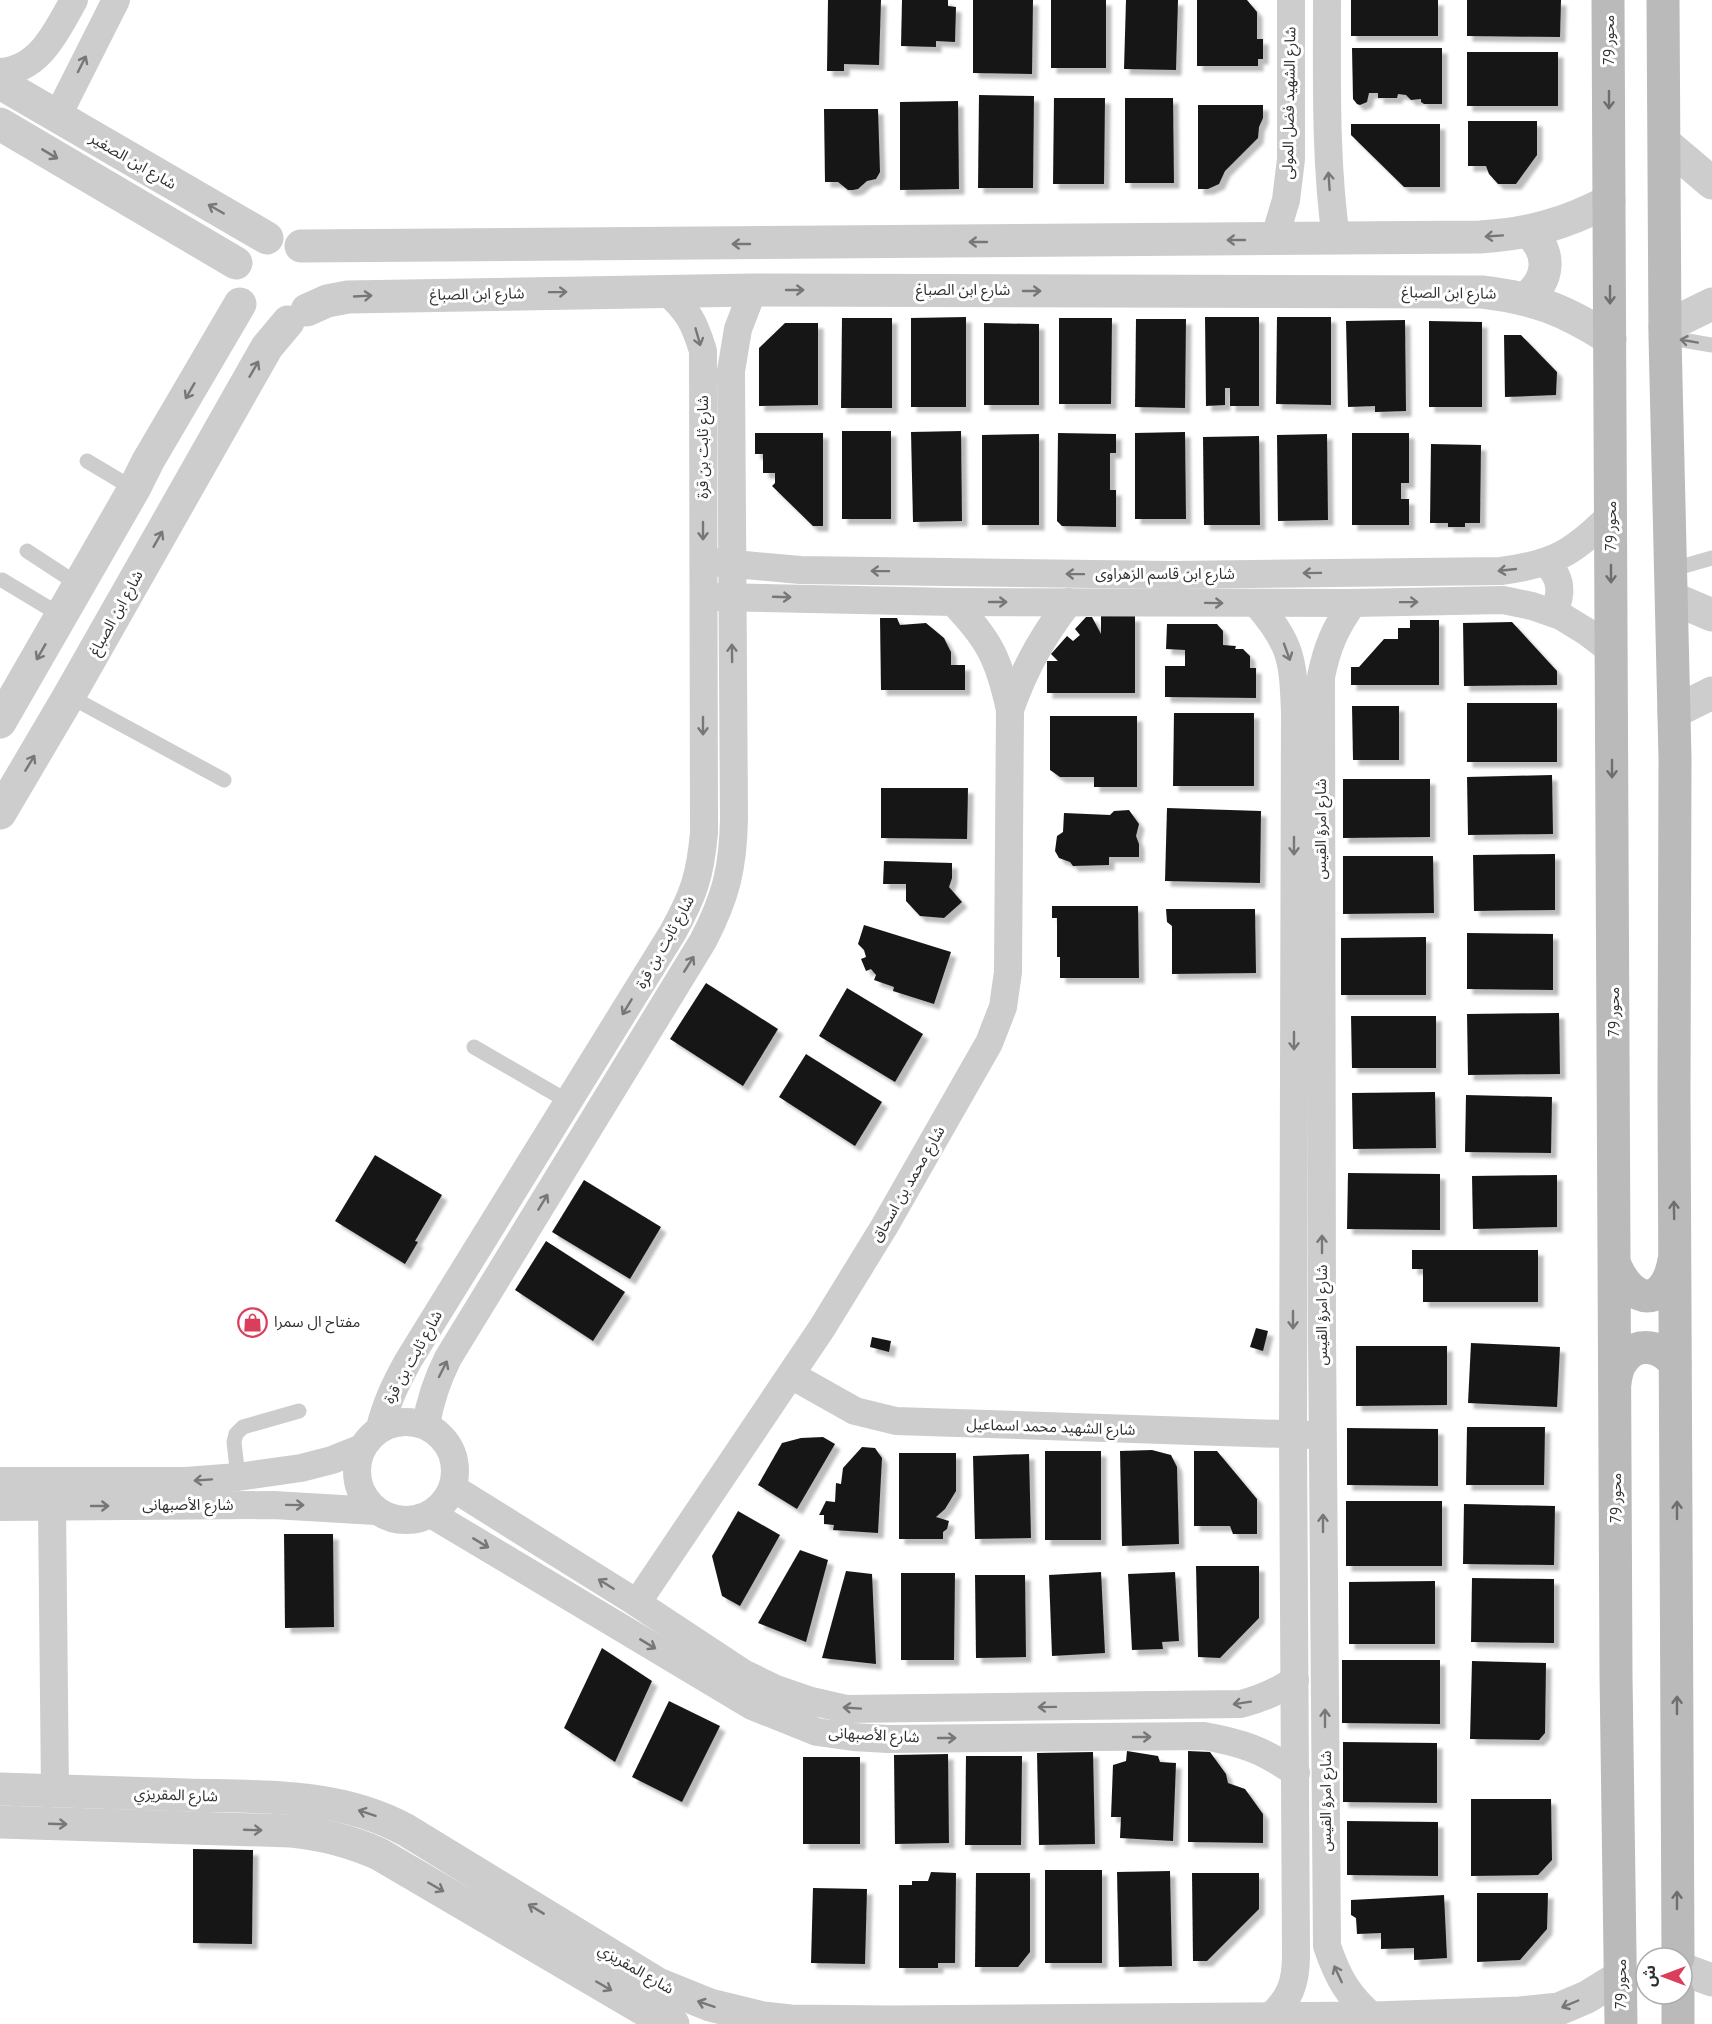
<svg xmlns="http://www.w3.org/2000/svg" width="1712" height="2024" viewBox="0 0 1712 2024" font-family="'PT Sans','Noto Sans Arabic',sans-serif">
  <defs>
    <filter id="shadow"><feDropShadow dx="5.5" dy="5.5" stdDeviation="1.5" flood-color="#0004"/></filter>
  </defs>
  <rect width="100%" height="100%" fill="#fff"/>
  <g fill="#171717" filter="url(#shadow)">
    <path d="M828,0H881L879,65L844,64V71H827Z"/>
    <path d="M902,0H948V6L956,7L955,42L936,41V47L901,46Z"/>
    <path d="M973,0H1033L1032,74L973,73Z"/>
    <rect x="1051" y="0" width="55" height="68"/>
    <path d="M1126,0H1178L1176,70L1124,69Z"/>
    <path d="M1197,0H1247L1257,12V39H1263V59H1258V66H1197Z"/>
    <rect x="1351" y="0" width="87" height="36"/>
    <path d="M1467,0H1561L1560,37L1467,36Z"/>
    <path d="M1352,48H1442V104H1424L1421,102V99L1411,100L1406,95L1398,94L1397,98H1378V93H1369L1367,102L1360,105L1357,104L1353,99Z"/>
    <rect x="1467" y="52" width="91" height="54"/>
    <path d="M979,95L1034,96L1033,188H978Z"/>
    <path d="M1054,98H1105L1104,184H1053Z"/>
    <path d="M1125,98H1173L1174,183H1125Z"/>
    <path d="M958,101L959,189L900,190V102Z"/>
    <path d="M1198,105H1263V118L1259,127L1258,138L1225,171L1219,184L1208,189H1198Z"/>
    <path d="M824,109H878L880,172L876,179L867,181L858,189L853,190H848L838,182H825Z"/>
    <path d="M1468,121H1537V155L1516,184H1498L1489,174L1486,166H1468Z"/>
    <path d="M1351,124H1440V187H1404L1351,135Z"/>
    <path d="M966,317V407H911V318Z"/>
    <path d="M1205,317H1259V406H1230V388H1225V405L1206,406Z"/>
    <path d="M1277,317H1331V405L1276,404Z"/>
    <path d="M842,318H892V408H841Z"/>
    <path d="M1059,318H1112L1111,404H1059Z"/>
    <path d="M1136,319H1186L1185,408L1135,407Z"/>
    <path d="M1405,320L1406,411L1375,412V406L1348,407L1346,321Z"/>
    <path d="M1429,321L1482,322V407H1429Z"/>
    <path d="M785,323H818V405L759,406V348Z"/>
    <path d="M984,323L1039,324V405H984Z"/>
    <path d="M1504,335H1521L1557,372L1556,395L1505,397Z"/>
    <rect x="842" y="431" width="49" height="88"/>
    <path d="M961,431L962,521L913,522L911,432Z"/>
    <path d="M1185,432L1186,519H1135V433Z"/>
    <path d="M755,433H823V526H813L772,486L775,483V473H763V454H755Z"/>
    <path d="M1058,433L1116,434V453H1110V490H1116V527L1062,526L1057,521Z"/>
    <path d="M1352,433H1409V483H1401V499H1409V525H1352Z"/>
    <path d="M1039,434V525H982V435Z"/>
    <path d="M1327,434L1328,520L1278,521L1277,435Z"/>
    <path d="M1259,436L1260,525H1204L1203,437Z"/>
    <path d="M1431,444L1481,445L1480,523H1465V527H1448V523H1430Z"/>
    <path d="M1101,616H1135V693H1047V661H1058L1051,654L1067,636L1073,641L1080,635L1075,629L1086,617H1092L1101,634Z"/>
    <path d="M880,618H897L900,625L926,623L944,638L951,652V665H965V690H881Z"/>
    <path d="M1410,620H1439V685H1351V667H1359L1384,639H1398V628H1410Z"/>
    <path d="M1512,622L1557,671V685L1464,686L1463,623Z"/>
    <path d="M1167,624H1217L1223,631V645L1236,646L1235,649H1243L1250,656V668H1256V698L1165,697V666H1185V650L1166,649Z"/>
    <rect x="1467" y="703" width="90" height="59"/>
    <path d="M1352,706H1399V760H1353Z"/>
    <path d="M1174,713H1254V786H1173Z"/>
    <path d="M1050,716H1137V787H1094V777H1060L1050,770Z"/>
    <path d="M1552,775L1553,834L1468,835L1467,777Z"/>
    <path d="M1343,779H1430V837L1343,838Z"/>
    <path d="M881,788H968L967,839L881,838Z"/>
    <path d="M1167,808L1261,811L1260,883L1165,881Z"/>
    <path d="M1129,810L1139,824L1136,836L1139,844V857H1109V865L1073,866L1070,862L1059,858L1055,851L1057,836L1063,832L1064,813L1110,815L1114,811Z"/>
    <path d="M1555,854V910L1474,911L1473,855Z"/>
    <path d="M1343,856H1433L1434,913L1343,914Z"/>
    <path d="M884,861L952,863V878L949,887L962,902L944,918L920,916L906,901V884H883Z"/>
    <path d="M1052,906H1138L1139,978H1060V957H1057V918H1052Z"/>
    <path d="M1166,909H1255L1256,973L1172,974V926L1167,922Z"/>
    <path d="M864,925L951,952L934,1004L893,991L894,987L874,980L876,975L871,969L866,971L861,959L866,957L864,950L858,944Z"/>
    <path d="M1467,933L1553,934V990L1467,989Z"/>
    <path d="M1426,937V995H1341V938Z"/>
    <path d="M706,983L778,1029L743,1086L670,1039Z"/>
    <path d="M847,988L923,1034L895,1082L819,1036Z"/>
    <path d="M1559,1013L1560,1074L1468,1075L1467,1014Z"/>
    <path d="M1351,1016H1436V1068H1352Z"/>
    <path d="M806,1054L882,1102L855,1146L779,1097Z"/>
    <path d="M1435,1092L1436,1148L1353,1149L1352,1093Z"/>
    <path d="M1466,1095L1552,1097L1551,1153L1465,1152Z"/>
    <path d="M375,1155L442,1195L415,1241L418,1242L405,1264L335,1221Z"/>
    <path d="M1348,1173L1440,1174V1230L1347,1229Z"/>
    <path d="M1557,1175V1227L1473,1229L1472,1176Z"/>
    <path d="M584,1180L661,1227L630,1279L552,1232Z"/>
    <path d="M546,1241L625,1292L593,1341L515,1290Z"/>
    <path d="M1412,1250H1538V1302H1423V1269H1412Z"/>
    <path d="M1256,1328L1268,1331L1263,1351L1250,1347Z"/>
    <path d="M872,1337L891,1341L889,1352L870,1347Z"/>
    <path d="M1471,1343L1560,1347L1557,1407L1468,1403Z"/>
    <path d="M1356,1346H1447V1405L1356,1406Z"/>
    <path d="M1467,1427H1545L1544,1485H1466Z"/>
    <path d="M1347,1428L1438,1429V1486L1347,1485Z"/>
    <path d="M823,1437L835,1444L797,1509L758,1485L782,1443L801,1438Z"/>
    <path d="M862,1447L875,1448L882,1458L878,1533L833,1530L834,1525L824,1524V1515H819L826,1501L835,1502L836,1483L841,1484L843,1468Z"/>
    <path d="M1152,1450L1171,1455L1177,1467L1179,1544L1122,1546L1120,1451Z"/>
    <rect x="1045" y="1451" width="56" height="89"/>
    <path d="M1194,1451H1217L1257,1499V1534H1233L1230,1526H1194Z"/>
    <path d="M899,1453H956V1491L945,1509L936,1517L949,1521L947,1529L943,1532V1539H899Z"/>
    <path d="M1029,1454L1031,1538L975,1539L973,1456Z"/>
    <rect x="1346" y="1501" width="96" height="65"/>
    <path d="M1464,1504L1555,1506L1554,1565L1463,1564Z"/>
    <path d="M738,1511L780,1535L740,1606L722,1596L712,1556Z"/>
    <path d="M284,1534H333L334,1627L285,1628Z"/>
    <path d="M800,1550L828,1560L806,1642L758,1623Z"/>
    <path d="M1196,1566H1259V1618L1220,1658L1198,1657Z"/>
    <path d="M846,1571L872,1574L876,1664L822,1658Z"/>
    <path d="M1101,1572L1105,1653L1052,1656L1049,1575Z"/>
    <path d="M1175,1572L1179,1641L1162,1642L1163,1649L1132,1650L1128,1574Z"/>
    <path d="M901,1573H955L954,1660H901Z"/>
    <path d="M975,1575H1025L1026,1657L976,1658Z"/>
    <path d="M1472,1578L1554,1579V1643L1471,1642Z"/>
    <path d="M1435,1581V1644H1349V1582Z"/>
    <path d="M602,1648L652,1681L615,1762L564,1728Z"/>
    <path d="M1342,1660H1440V1724L1342,1723Z"/>
    <path d="M1472,1661L1546,1663L1545,1733L1539,1740L1470,1739Z"/>
    <path d="M669,1701L720,1726L682,1802L632,1777Z"/>
    <path d="M1343,1742L1437,1743V1803L1343,1802Z"/>
    <path d="M1127,1751L1158,1756L1160,1762L1176,1763L1173,1841L1120,1838L1121,1817H1111L1113,1765L1126,1761Z"/>
    <path d="M1188,1751L1210,1752L1226,1774L1228,1783L1245,1789L1263,1814V1843L1188,1842Z"/>
    <path d="M1093,1752L1095,1844L1039,1845L1037,1753Z"/>
    <path d="M948,1754L949,1843L895,1844L894,1755Z"/>
    <path d="M966,1756H1022L1021,1845H965Z"/>
    <rect x="803" y="1757" width="57" height="87"/>
    <path d="M1471,1799H1551L1552,1860L1538,1875L1471,1876Z"/>
    <path d="M1347,1821L1438,1822V1876L1347,1875Z"/>
    <path d="M193,1849L253,1850L252,1944L193,1943Z"/>
    <rect x="1045" y="1870" width="57" height="93"/>
    <path d="M1170,1871L1172,1966L1119,1967L1117,1872Z"/>
    <path d="M931,1872L956,1873L955,1963H938V1968H899V1885H912V1881H928Z"/>
    <path d="M976,1873H1030V1952L1018,1967H975Z"/>
    <path d="M1192,1873H1259V1909L1207,1961H1193Z"/>
    <path d="M813,1888L867,1889L865,1964L811,1963Z"/>
    <path d="M1477,1893H1548L1547,1929L1520,1960L1477,1962Z"/>
    <path d="M1444,1895L1447,1958L1414,1960V1948L1381,1949V1933L1357,1934L1356,1918L1351,1915V1900Z"/>
  </g>
  <g fill="none" stroke-linecap="round" stroke-linejoin="round">
    <g stroke="#cdcdcd" stroke-width="15">
      <path d="M1665,337L1712,345"/>
      <path d="M87,461L134,489"/>
      <path d="M27,551L79,585"/>
      <path d="M1670,570L1712,558"/>
      <path d="M2,580L62,616"/>
      <path d="M69,696L224,780"/>
      <path d="M474,1047L569,1102"/>
      <path d="M238,1477L234,1442L236,1434L243,1427L299,1411"/>
    </g>
    <g stroke="#cdcdcd" stroke-width="28">
      <path d="M1327,0C1327,80 1325,160 1336,239"/>
      <path d="M0,72C40,70 57,30 74,0"/>
      <path d="M57,117L116,0"/>
      <path d="M1274,240L1286,200L1291,159V0"/>
      <path d="M713,562L800,570L1173,575L1501,571C1554,564 1573,553 1611,515"/>
      <path d="M1545,562C1562,577 1563,594 1553,613"/>
      <path d="M714,597L953,602L1353,603L1503,600L1532,606L1561,616L1587,632L1612,651"/>
      <path d="M1256,603C1292,644 1293,660 1295,713L1293,1435L1296,1955C1296,1984 1290,1999 1268,2019"/>
      <path d="M1353,603C1335,628 1327,647 1321,677L1322,1336L1327,1946C1338,1978 1348,1996 1374,2018"/>
      <path d="M1010,710C1024,669 1042,636 1069,602"/>
      <path d="M791,1375L855,1411L896,1421L1312,1435"/>
      <circle cx="406" cy="1471" r="49"/>
      <path d="M426,1425C430,1401 437,1380 448,1358L703,941C726,897 733,868 734,819L731,371L738,329L753,290"/>
      <path d="M380,1428C386,1403 396,1383 408,1361L673,932C694,894 700,876 704,833L703,351C694,321 688,311 665,290"/>
      <path d="M0,1481H186L238,1477L301,1468L332,1460L362,1448"/>
      <path d="M453,1488L637,1603L743,1673L776,1689L811,1701L846,1709L1241,1704C1261,1699 1277,1692 1295,1680"/>
      <path d="M52,1506L55,1791"/>
      <path d="M0,1507L273,1505L376,1511"/>
      <path d="M431,1514L752,1706L817,1732L853,1737L888,1739L1204,1736C1243,1743 1263,1750 1296,1773"/>
      <path d="M637,1603L822,1328L884,1227L989,1043L1003,1007L1008,972L1010,710C999,659 989,639 953,602"/>
    </g>
    <g stroke="#cdcdcd" stroke-width="33">
      <path d="M0,83L267,238"/>
      <path d="M0,124L236,263"/>
      <path d="M1665,143L1712,183"/>
      <path d="M301,246L1480,237C1529,234 1565,224 1609,201"/>
      <path d="M1525,299C1550,280 1552,253 1529,232"/>
      <path d="M307,310L327,301L348,297L753,290L1482,292C1534,298 1565,310 1610,339"/>
      <path d="M1665,327L1712,304"/>
      <path d="M1672,598L1712,615"/>
      <path d="M1674,712L1712,693"/>
      <path d="M0,722L134,489L148,461L240,304"/>
      <path d="M0,813L69,696L267,347L288,322"/>
      <path d="M0,1789C62,1791 125,1793 187,1795C261,1797 339,1793 406,1830L658,1984L710,2005L763,2018L790,2021L892,2022L1374,2018L1520,2013L1559,2009L1587,1997L1621,1976"/>
      <path d="M0,1822L291,1831C322,1834 350,1841 379,1854L662,2020L673,2024"/>
      <path d="M1682,1969L1712,1980"/>
    </g>
    <g stroke="#bababa" stroke-width="33">
      <path d="M1608,0L1616,1675L1621,2024"/>
      <path d="M1663,0L1665,337L1675,758L1674,1094L1678,1958"/>
      <path d="M1615,1265C1633,1307 1666,1307 1674,1260"/>
      <path d="M1615,1383C1616,1375 1618,1366 1623,1360C1637,1339 1663,1347 1675,1364"/>
      <path d="M1678,1994V2024"/>
    </g>
  </g>
  <defs><path id="oneway-shaft" d="M-6 0H5M1.5-3L5.5 0L1.5 3" fill="none" stroke-width="1.6" stroke-linecap="round" stroke-linejoin="round" transform="scale(1.5)"/></defs>
  <g stroke="#777">
    <use href="#oneway-shaft" transform="translate(82 64) rotate(-63)"/>
    <use href="#oneway-shaft" transform="translate(50 154) rotate(31)"/>
    <use href="#oneway-shaft" transform="translate(1329 181) rotate(-94)"/>
    <use href="#oneway-shaft" transform="translate(216 209) rotate(-150)"/>
    <use href="#oneway-shaft" transform="translate(1494 236) rotate(176)"/>
    <use href="#oneway-shaft" transform="translate(1236 240) rotate(180)"/>
    <use href="#oneway-shaft" transform="translate(978 242) rotate(180)"/>
    <use href="#oneway-shaft" transform="translate(741 244) rotate(180)"/>
    <use href="#oneway-shaft" transform="translate(795 290)"/>
    <use href="#oneway-shaft" transform="translate(1032 291)"/>
    <use href="#oneway-shaft" transform="translate(558 292) rotate(-1)"/>
    <use href="#oneway-shaft" transform="translate(363 296) rotate(-3)"/>
    <use href="#oneway-shaft" transform="translate(698 337) rotate(74)"/>
    <use href="#oneway-shaft" transform="translate(1689 341) rotate(-170)"/>
    <use href="#oneway-shaft" transform="translate(254 369) rotate(-60)"/>
    <use href="#oneway-shaft" transform="translate(190 391) rotate(120)"/>
    <use href="#oneway-shaft" transform="translate(703 531) rotate(90)"/>
    <use href="#oneway-shaft" transform="translate(158 539) rotate(-60)"/>
    <use href="#oneway-shaft" transform="translate(1507 570) rotate(174)"/>
    <use href="#oneway-shaft" transform="translate(880 571) rotate(-179)"/>
    <use href="#oneway-shaft" transform="translate(1312 573) rotate(179)"/>
    <use href="#oneway-shaft" transform="translate(1075 574) rotate(-179)"/>
    <use href="#oneway-shaft" transform="translate(782 597) rotate(2)"/>
    <use href="#oneway-shaft" transform="translate(998 602)"/>
    <use href="#oneway-shaft" transform="translate(1409 602) rotate(-1)"/>
    <use href="#oneway-shaft" transform="translate(1214 603) rotate(1)"/>
    <use href="#oneway-shaft" transform="translate(41 652) rotate(120)"/>
    <use href="#oneway-shaft" transform="translate(1287 652) rotate(70)"/>
    <use href="#oneway-shaft" transform="translate(732 653) rotate(-91)"/>
    <use href="#oneway-shaft" transform="translate(703 726) rotate(90)"/>
    <use href="#oneway-shaft" transform="translate(30 763) rotate(-59)"/>
    <use href="#oneway-shaft" transform="translate(1294 846) rotate(90)"/>
    <use href="#oneway-shaft" transform="translate(689 964) rotate(-58)"/>
    <use href="#oneway-shaft" transform="translate(627 1007) rotate(121)"/>
    <use href="#oneway-shaft" transform="translate(1294 1041) rotate(90)"/>
    <use href="#oneway-shaft" transform="translate(543 1202) rotate(-59)"/>
    <use href="#oneway-shaft" transform="translate(1322 1244) rotate(-90)"/>
    <use href="#oneway-shaft" transform="translate(1293 1320) rotate(90)"/>
    <use href="#oneway-shaft" transform="translate(443 1369) rotate(-63)"/>
    <use href="#oneway-shaft" transform="translate(203 1480) rotate(176)"/>
    <use href="#oneway-shaft" transform="translate(295 1505) rotate(1)"/>
    <use href="#oneway-shaft" transform="translate(100 1506)"/>
    <use href="#oneway-shaft" transform="translate(1323 1523) rotate(-90)"/>
    <use href="#oneway-shaft" transform="translate(481 1543) rotate(31)"/>
    <use href="#oneway-shaft" transform="translate(606 1584) rotate(-148)"/>
    <use href="#oneway-shaft" transform="translate(648 1644) rotate(31)"/>
    <use href="#oneway-shaft" transform="translate(1242 1703) rotate(171)"/>
    <use href="#oneway-shaft" transform="translate(1047 1707) rotate(179)"/>
    <use href="#oneway-shaft" transform="translate(852 1708) rotate(-176)"/>
    <use href="#oneway-shaft" transform="translate(1325 1718) rotate(-90)"/>
    <use href="#oneway-shaft" transform="translate(1142 1737)"/>
    <use href="#oneway-shaft" transform="translate(947 1738)"/>
    <use href="#oneway-shaft" transform="translate(367 1813) rotate(-162)"/>
    <use href="#oneway-shaft" transform="translate(58 1824) rotate(2)"/>
    <use href="#oneway-shaft" transform="translate(253 1830) rotate(2)"/>
    <use href="#oneway-shaft" transform="translate(436 1887) rotate(30)"/>
    <use href="#oneway-shaft" transform="translate(536 1909) rotate(-149)"/>
    <use href="#oneway-shaft" transform="translate(1338 1974) rotate(-115)"/>
    <use href="#oneway-shaft" transform="translate(604 1986) rotate(30)"/>
    <use href="#oneway-shaft" transform="translate(706 2004) rotate(-161)"/>
    <use href="#oneway-shaft" transform="translate(1570 2004) rotate(157)"/>
  </g>
  <g stroke="#6e6e6e">
    <use href="#oneway-shaft" transform="translate(1609 100) rotate(90)"/>
    <use href="#oneway-shaft" transform="translate(1610 295) rotate(90)"/>
    <use href="#oneway-shaft" transform="translate(1611 574) rotate(90)"/>
    <use href="#oneway-shaft" transform="translate(1612 769) rotate(90)"/>
    <use href="#oneway-shaft" transform="translate(1674 1210) rotate(-91)"/>
    <use href="#oneway-shaft" transform="translate(1677 1510) rotate(-90)"/>
    <use href="#oneway-shaft" transform="translate(1677 1705) rotate(-90)"/>
    <use href="#oneway-shaft" transform="translate(1677 1900) rotate(-90)"/>
  </g>
  <defs>
    <symbol id="shop-ring" viewBox="-11 -11 22 22"><circle r="9.5" fill="#fff" stroke="#db3e5b" stroke-width="1.5"/><path d="M-5-2.5h2.3a2.7 3.5 0 0 1 5.4 0H5L5.5 6h-11ZM-1.5-2.5h3a1.5 2.3 0 0 0-3 0Z" fill="#db3e5b"/></symbol>
  </defs>
  <g fill-rule="evenodd">
    <use href="#shop-ring" x="236" y="1306" width="33" height="33"/>
  </g>
  <g text-anchor="middle" stroke-width="6" stroke-linejoin="round" paint-order="stroke">
    <g font-size="15" fill="#303030" stroke="#fff">
      <text transform="translate(1609 40) rotate(-90)" y="5">محور 79</text>
      <text transform="translate(1289 103) rotate(-89)" y="5">شارع الشهيد فضل المولى</text>
      <text transform="translate(133 161) rotate(30)" y="5">شارع ابن الصغير</text>
      <text x="963" y="295">شارع ابن الصباغ</text>
      <text transform="translate(1449 293) rotate(1)" y="5">شارع ابن الصباغ</text>
      <text transform="translate(477 294) rotate(-1)" y="5">شارع ابن الصباغ</text>
      <text transform="translate(703 447) rotate(-90)" y="5">شارع ثابت بن قرة</text>
      <text transform="translate(1611 526) rotate(-90)" y="5">محور 79</text>
      <text x="1165" y="579">شارع ابن قاسم الزهراوى</text>
      <text transform="translate(116 613) rotate(-61)" y="5">شارع ابن الصباغ</text>
      <text transform="translate(1321 829) rotate(-90)" y="5">شارع امرؤ القيس</text>
      <text transform="translate(665 942) rotate(-61)" y="5">شارع ثابت بن قرة</text>
      <text transform="translate(1614 1012) rotate(-90)" y="5">محور 79</text>
      <text transform="translate(908 1184) rotate(-60)" y="5">شارع محمد بن اسحاق</text>
      <text transform="translate(1322 1315) rotate(-90)" y="5">شارع امرؤ القيس</text>
      <text transform="translate(413 1357) rotate(-61)" y="5">شارع ثابت بن قرة</text>
      <text transform="translate(1051 1427) rotate(2)" y="5">شارع الشهيد محمد اسماعيل</text>
      <text transform="translate(1616 1498) rotate(-90)" y="5">محور 79</text>
      <text x="188" y="1510">شارع الأصبهانى</text>
      <text transform="translate(874 1735) rotate(3)" y="5">شارع الأصبهانى</text>
      <text transform="translate(176 1795) rotate(2)" y="5">شارع المقريزي</text>
      <text transform="translate(1326 1801) rotate(-90)" y="5">شارع امرؤ القيس</text>
      <text transform="translate(636 1969) rotate(30)" y="5">شارع المقريزي</text>
      <text transform="translate(1621 1984) rotate(-90)" y="5">محور 79</text>
    </g>
    <g font-size="15" fill="#303030" stroke="#fff" text-anchor="start">
      <text x="274" y="1327">مفتاح ال سمرا</text>
    </g>
  </g>
  <g transform="translate(1664 1976) rotate(270)"><circle r="28" fill="#ffffff" stroke="#acacac" stroke-width="1.5"/>
  <path d="M0-4.5L10 22L0 15L-10 22Z" fill="#db3e5b"/>
  <text y="-9" font-size="16" font-weight="bold" text-anchor="middle" fill="#303030">ش</text>
  </g>
</svg>
